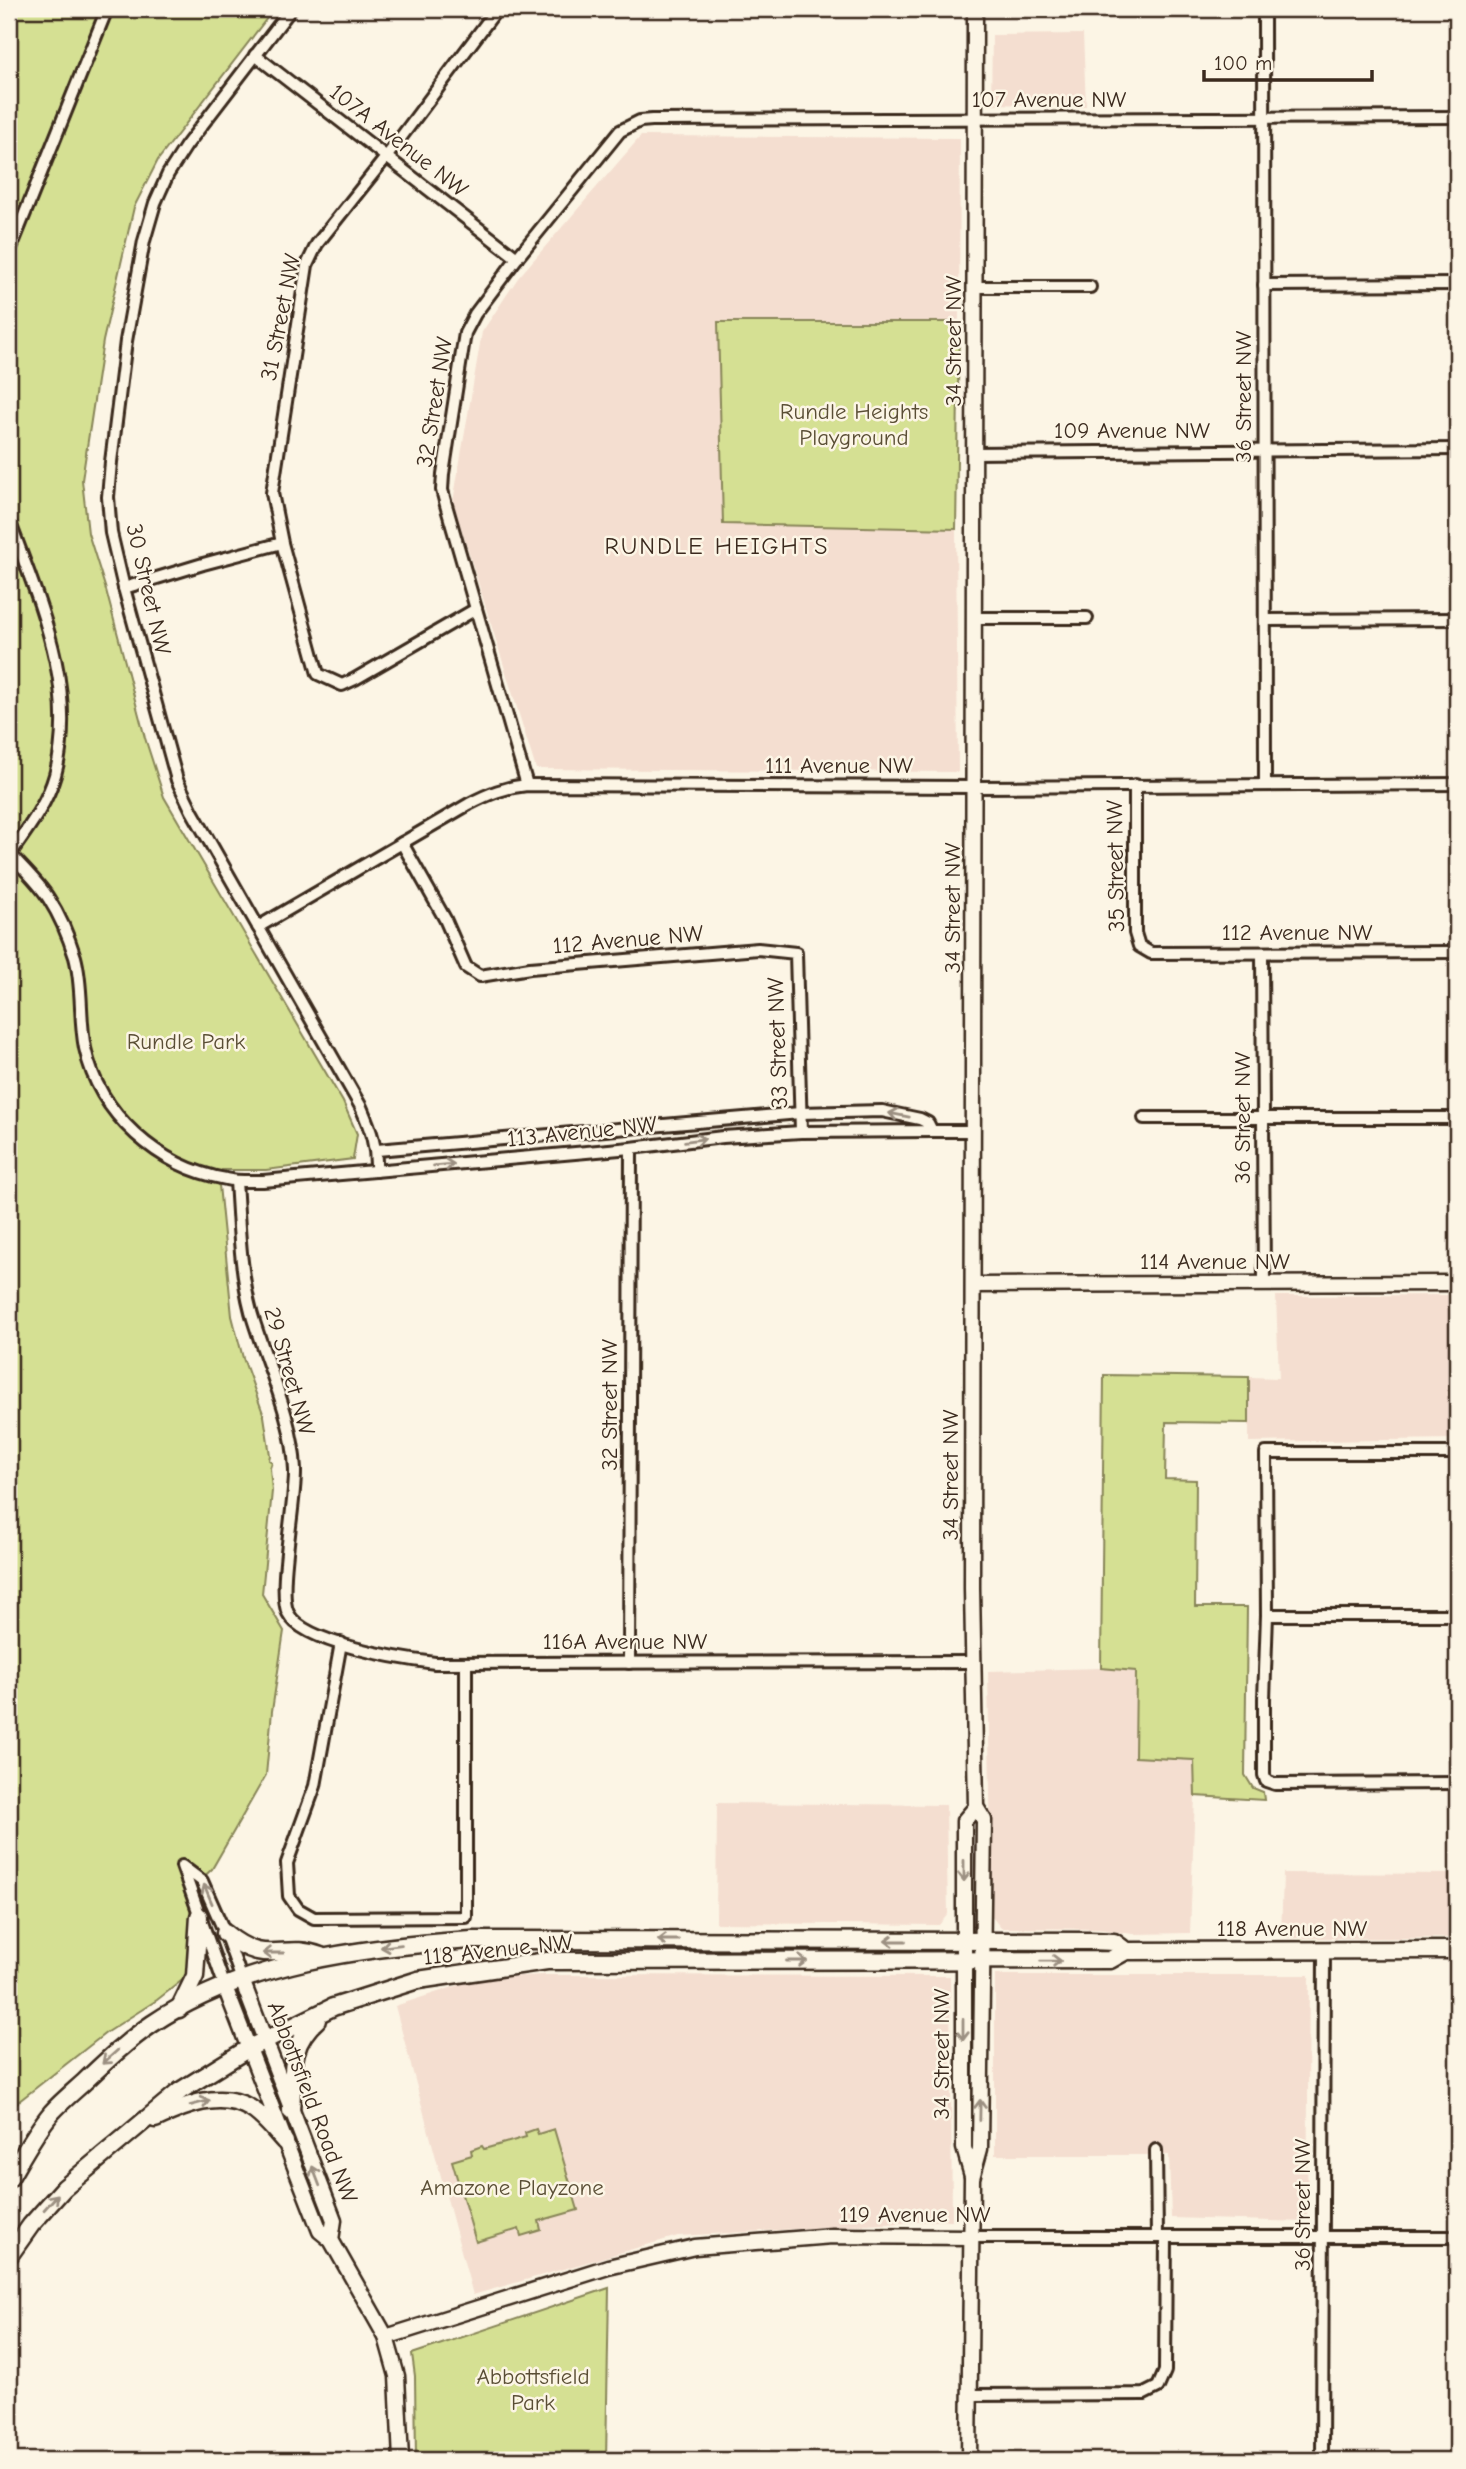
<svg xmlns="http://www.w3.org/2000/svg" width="1466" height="2469" viewBox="0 0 1466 2469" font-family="'Comic Neue',sans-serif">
  <rect width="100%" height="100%" fill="#fcf5e5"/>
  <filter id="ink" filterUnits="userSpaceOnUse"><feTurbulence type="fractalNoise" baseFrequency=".0143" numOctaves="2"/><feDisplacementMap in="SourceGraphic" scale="14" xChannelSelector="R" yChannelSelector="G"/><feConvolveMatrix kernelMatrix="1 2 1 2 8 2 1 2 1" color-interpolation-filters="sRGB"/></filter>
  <g filter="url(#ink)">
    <g fill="#f4ded0">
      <path d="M1083,34L1086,106L991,104L992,35Z"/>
      <path d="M641,136L960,138L959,322H719L723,524L956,529L958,772L536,769L453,502L482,332L518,278Z"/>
      <path d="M1457,1295V1439L1249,1442V1377L1279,1378L1276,1296Z"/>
      <path d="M1101,1668L1136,1670L1135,1757L1194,1760L1195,1796L1190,1933L1133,1934L1098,1929L1001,1928L992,1917L988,1671Z"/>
      <path d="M717,1803L946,1805L948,1914L939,1925L716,1923Z"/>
      <path d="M1283,1873L1457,1874V1938H1281Z"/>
      <path d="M544,1975L950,1976L952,2220L678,2236L473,2295L395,2006L481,1978Z"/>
      <path d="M995,1975H1309L1307,2222L1171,2218L1169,2155H995Z"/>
    </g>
    <g fill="#d5e093" stroke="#888558" stroke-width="2">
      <path d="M9,9H274L158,160L134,207L103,341L82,480L88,533L106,590L145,738L164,797L343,1102L357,1134L353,1159L266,1170H222L219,1185L232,1316L243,1358L264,1416L270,1455L269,1460L272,1462L270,1468L272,1491L262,1594L284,1631L272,1711L266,1775L212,1869L193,1887L194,1926L190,1974L157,2000L107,2032L9,2109Z"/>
      <path d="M718,322H959L956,529L723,524Z"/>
      <path d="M1104,1375L1249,1377V1423L1166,1422L1165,1479L1196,1480L1195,1607H1247L1245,1775L1253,1788L1263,1792L1264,1800L1195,1796L1194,1760L1135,1757L1136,1671L1101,1668Z"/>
      <path d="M536,2129L538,2134L554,2129L578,2210L539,2221L541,2230L521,2236L519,2229L476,2242L452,2161L472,2155L471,2150L482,2146L484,2149L526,2137L525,2133Z"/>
      <path d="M609,2288L606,2460H416L415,2376L412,2354Z"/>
    </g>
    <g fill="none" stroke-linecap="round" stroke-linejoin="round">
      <defs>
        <g id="minor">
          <path d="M291,9L186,146L168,174L155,203L144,241L126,341L111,462L108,497L111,533L124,588L177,780L192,811L361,1107C371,1130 377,1147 376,1171"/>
          <path d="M1264,9L1265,785"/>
          <path d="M255,55L517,258"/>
          <path d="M9,253L107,9"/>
          <path d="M1264,285L1457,284"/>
          <path d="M975,287H1090"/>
          <path d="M975,453L1457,449"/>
          <path d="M9,520C38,600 79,688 55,775C47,804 27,830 10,854C23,868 39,883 49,899C60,916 69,938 75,957C83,986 79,1018 85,1048C99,1115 159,1167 226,1179C238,1182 251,1181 263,1181L631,1148L723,1137L801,1132L932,1131L928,1123L920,1119L882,1111L800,1113L377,1150"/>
          <path d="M124,588L203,564L282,543"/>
          <path d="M476,609L355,679L342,685L318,674L282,543L272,493L307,265L317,244L387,156L497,9"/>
          <path d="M975,618H1087"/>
          <path d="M1265,620L1457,619"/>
          <path d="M527,785L446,505L442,490L443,474L465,333L475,314L517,258L620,131L640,121L652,120L1457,117"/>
          <path d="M1135,785V933L1139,946L1151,953L1457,952"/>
          <path d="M402,843L445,919L466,967L480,976L530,968L758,949L796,953L801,1132"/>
          <path d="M258,927L469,804C488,794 505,787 527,785L974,787L1457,784"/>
          <path d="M1262,954L1264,1282"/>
          <path d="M1144,1118H1457"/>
          <path d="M932,1131H974"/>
          <path d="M236,1181C239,1225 240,1270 251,1312C266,1364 293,1416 295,1470C296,1502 277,1591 288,1613C303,1644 403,1659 435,1663L973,1662"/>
          <path d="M1457,1453H1266L1267,1615L1264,1699V1775L1266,1781L1275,1784L1457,1783"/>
          <path d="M1267,1615H1457"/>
          <path d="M341,1643L315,1786L287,1863L289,1896L298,1909L314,1918L466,1917V1663"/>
          <path d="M629,1663L631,1148"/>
          <path d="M225,1987L182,1866L202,1881L225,1933L242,1980"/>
          <path d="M1156,2150L1157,2237"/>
          <path d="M971,2237H1457"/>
          <path d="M970,2395L1144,2394L1158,2387L1165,2371L1166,2237"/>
          <path d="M1322,2460L1324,1950"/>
        </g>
        <g id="tertiary">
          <path d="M974,1285L1457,1283"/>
          <path d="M242,1980L334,2220L331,2240"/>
          <path d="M225,1987L320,2231L331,2240L386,2337L397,2376L401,2460"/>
          <path d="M972,2176L964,2148V1821L976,1807"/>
          <path d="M386,2337L608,2267L695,2247L832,2236L971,2237"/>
          <path d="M969,2460L972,2178L980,2149L984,1820L976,1807L972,1588L975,9"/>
        </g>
        <g id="secondary">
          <path d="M225,1933C268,1969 281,1941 321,1956"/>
          <path d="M179,2009L195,1976L199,1916"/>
          <path d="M291,2111C294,2075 287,2046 317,2020"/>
          <path d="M155,2119C184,2106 219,2090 250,2108C264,2116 274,2130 285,2142"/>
          <path d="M9,2179C22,2157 35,2132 52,2112C61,2102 73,2092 83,2083C105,2062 127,2041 152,2024C245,1962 363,1947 472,1940L1090,1941L1114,1942L1126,1951"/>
          <path d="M9,2256L31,2225L64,2188L180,2091L249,2048L333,2007L418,1980L547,1961L1110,1960L1126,1951L1457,1950"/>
        </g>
      </defs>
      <use href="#minor" stroke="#3b2a1e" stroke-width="16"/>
      <use href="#tertiary" stroke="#3b2a1e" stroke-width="19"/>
      <use href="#secondary" stroke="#3b2a1e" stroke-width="21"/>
      <use href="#minor" stroke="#fcf5e5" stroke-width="10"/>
      <use href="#tertiary" stroke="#fcf5e5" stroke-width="14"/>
      <use href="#secondary" stroke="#fcf5e5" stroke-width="16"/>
    </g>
    <defs><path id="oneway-shaft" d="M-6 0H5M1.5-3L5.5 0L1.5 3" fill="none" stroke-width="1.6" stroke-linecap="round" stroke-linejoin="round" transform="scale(1.75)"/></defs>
    <g stroke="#9c9082">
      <use href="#oneway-shaft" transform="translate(899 1115) rotate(-169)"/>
      <use href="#oneway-shaft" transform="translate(695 1140) rotate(-7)"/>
      <use href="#oneway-shaft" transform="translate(444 1165) rotate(-5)"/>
      <use href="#oneway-shaft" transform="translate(964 1871) rotate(90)"/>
      <use href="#oneway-shaft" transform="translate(208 1894) rotate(-113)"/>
      <use href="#oneway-shaft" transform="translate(668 1940) rotate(180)"/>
      <use href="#oneway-shaft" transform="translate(895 1941) rotate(-180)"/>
      <use href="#oneway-shaft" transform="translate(391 1946) rotate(173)"/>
      <use href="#oneway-shaft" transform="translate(273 1953) rotate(-180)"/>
      <use href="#oneway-shaft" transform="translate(797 1961)"/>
      <use href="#oneway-shaft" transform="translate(1051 1961) rotate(-1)"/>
      <use href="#oneway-shaft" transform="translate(963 2030) rotate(90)"/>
      <use href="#oneway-shaft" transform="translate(110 2057) rotate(138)"/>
      <use href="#oneway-shaft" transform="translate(200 2103) rotate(-15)"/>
      <use href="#oneway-shaft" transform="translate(980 2110) rotate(-89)"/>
      <use href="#oneway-shaft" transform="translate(316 2176) rotate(-111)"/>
      <use href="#oneway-shaft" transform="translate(51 2202) rotate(-48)"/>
    </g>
  </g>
  <g text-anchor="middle" stroke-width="5" stroke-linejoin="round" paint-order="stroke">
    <g font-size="23" fill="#3b2a1e" stroke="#fcf5e5">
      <text x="1049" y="107">107 Avenue NW</text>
      <text transform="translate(399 140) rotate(38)" y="8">107A Avenue NW</text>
      <text transform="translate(280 317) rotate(-79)" y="8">31 Street NW</text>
      <text transform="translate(953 341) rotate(-90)" y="8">34 Street NW</text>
      <text transform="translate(1243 397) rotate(-90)" y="8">36 Street NW</text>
      <text transform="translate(434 402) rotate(-81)" y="8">32 Street NW</text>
      <text x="1132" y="438">109 Avenue NW</text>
      <text transform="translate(149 589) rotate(77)" y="8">30 Street NW</text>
      <text x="839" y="773">111 Avenue NW</text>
      <text transform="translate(1115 866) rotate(-91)" y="8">35 Street NW</text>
      <text transform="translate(952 908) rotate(-90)" y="8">34 Street NW</text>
      <text x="1297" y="940">112 Avenue NW</text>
      <text transform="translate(628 939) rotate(-5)" y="8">112 Avenue NW</text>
      <text transform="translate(777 1043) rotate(-92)" y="8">33 Street NW</text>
      <text transform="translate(1242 1118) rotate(-90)" y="8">36 Street NW</text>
      <text transform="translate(582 1131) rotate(-6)" y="8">113 Avenue NW</text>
      <text x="1215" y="1269">114 Avenue NW</text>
      <text transform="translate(290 1371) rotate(74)" y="8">29 Street NW</text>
      <text transform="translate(609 1405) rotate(-90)" y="8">32 Street NW</text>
      <text transform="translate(950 1475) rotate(-90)" y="8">34 Street NW</text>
      <text x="625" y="1649">116A Avenue NW</text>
      <text x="1292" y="1936">118 Avenue NW</text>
      <text transform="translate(498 1949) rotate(-6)" y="8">118 Avenue NW</text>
      <text transform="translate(941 2054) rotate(-90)" y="8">34 Street NW</text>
      <text transform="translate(313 2102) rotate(69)" y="8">Abbottsfield Road NW</text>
      <text transform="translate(1302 2205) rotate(-90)" y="8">36 Street NW</text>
      <text x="915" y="2222">119 Avenue NW</text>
    </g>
    <g font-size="23" fill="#5a4e35" stroke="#fcf5e5">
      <text x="854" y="419">Rundle Heights<tspan x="854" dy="26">Playground</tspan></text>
      <text x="186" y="1049">Rundle Park</text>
      <text x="512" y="2195">Amazone Playzone</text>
      <text x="533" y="2384">Abbottsfield<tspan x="533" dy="26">Park</tspan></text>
    </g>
    <g font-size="24" letter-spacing="2" fill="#3b2a1e" stroke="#fcf5e5">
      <text x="717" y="554">RUNDLE HEIGHTS</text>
    </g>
  </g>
  <rect width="1466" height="2469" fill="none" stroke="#fcf5e5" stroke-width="35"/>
  <rect x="18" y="18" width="1431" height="2434" fill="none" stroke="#3b2a1e" stroke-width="2.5" filter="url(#ink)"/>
  <path d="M1204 70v10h168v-10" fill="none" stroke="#3b2a1e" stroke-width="3.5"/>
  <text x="1214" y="70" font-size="21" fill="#3b2a1e" stroke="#fcf5e5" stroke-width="5" paint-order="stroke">100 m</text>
</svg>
